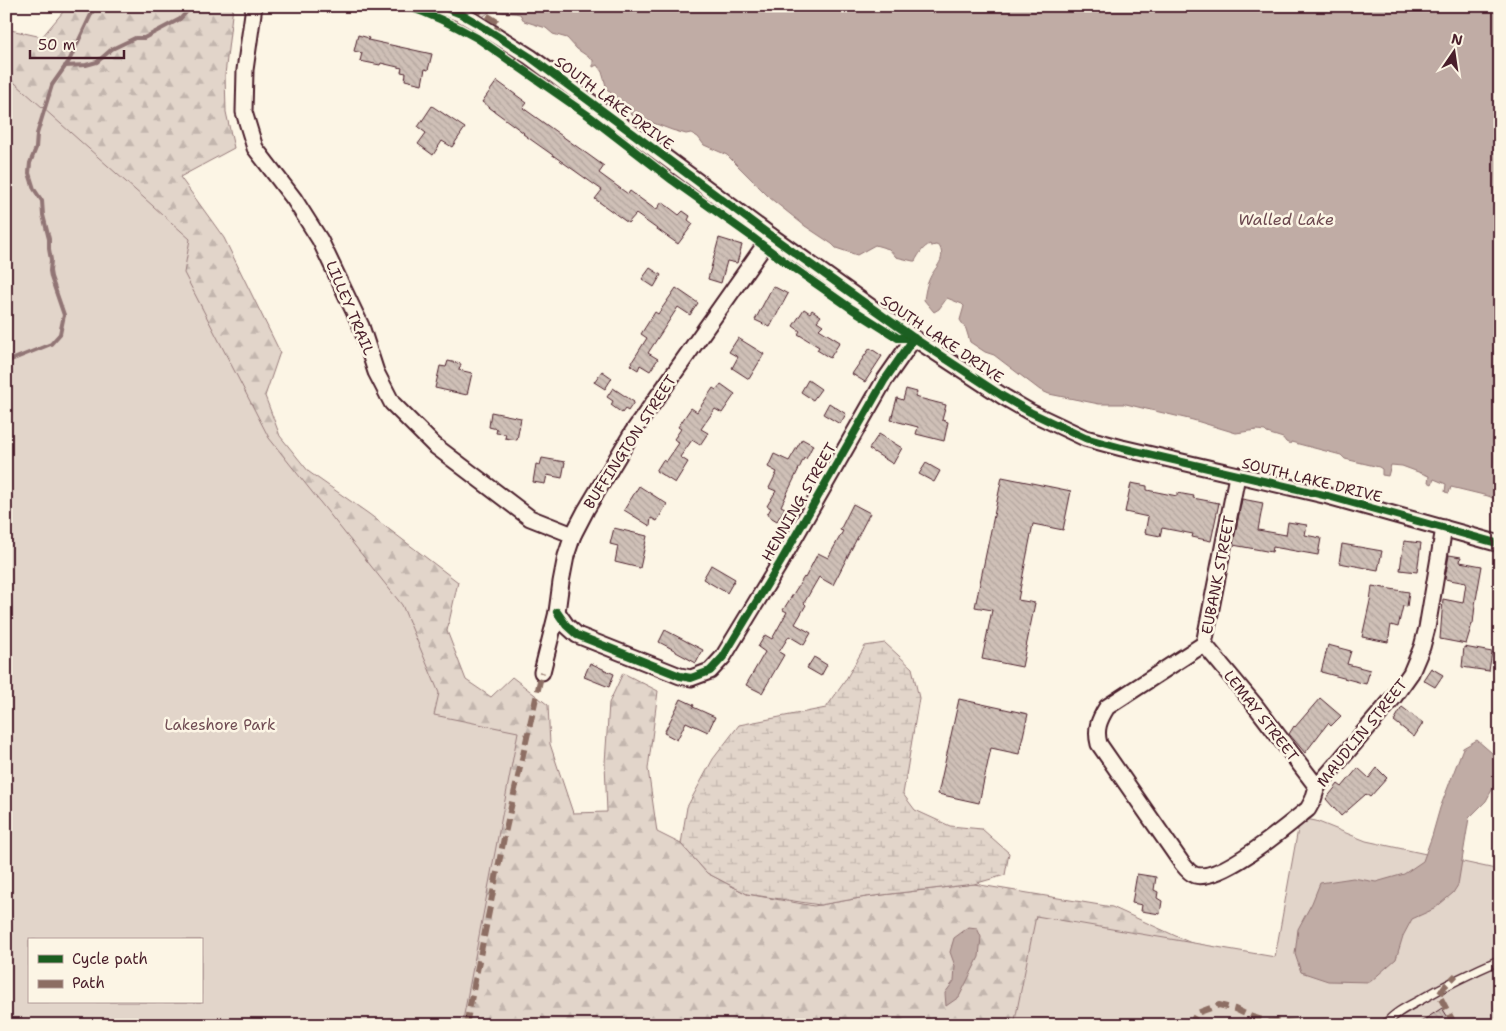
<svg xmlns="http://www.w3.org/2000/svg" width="1506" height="1031" viewBox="0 0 1506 1031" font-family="'Shantell Sans',sans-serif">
  <defs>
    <pattern id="grass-tufts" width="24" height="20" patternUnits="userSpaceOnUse" patternTransform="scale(1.25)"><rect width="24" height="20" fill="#e2d5ca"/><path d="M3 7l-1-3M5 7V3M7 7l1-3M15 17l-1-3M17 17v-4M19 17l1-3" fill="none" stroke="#c3b6ae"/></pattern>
    <pattern id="forest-firs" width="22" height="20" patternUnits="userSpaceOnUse" patternTransform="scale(1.25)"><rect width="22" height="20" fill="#e2d5ca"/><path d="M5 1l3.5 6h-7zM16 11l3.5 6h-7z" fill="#c3b6ae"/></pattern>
    <pattern id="wetland-marsh" width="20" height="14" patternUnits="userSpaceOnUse" patternTransform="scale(1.25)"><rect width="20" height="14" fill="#e2d5ca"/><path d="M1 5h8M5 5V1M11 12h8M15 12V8" fill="none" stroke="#c3b6ae"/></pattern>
    <pattern id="building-back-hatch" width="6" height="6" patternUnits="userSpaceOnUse" patternTransform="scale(1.25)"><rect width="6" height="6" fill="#cfc0b7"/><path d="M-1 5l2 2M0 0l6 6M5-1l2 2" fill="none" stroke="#b3a59e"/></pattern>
  </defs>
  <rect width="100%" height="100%" fill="#fcf5e5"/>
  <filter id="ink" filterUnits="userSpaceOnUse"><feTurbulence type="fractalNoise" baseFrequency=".02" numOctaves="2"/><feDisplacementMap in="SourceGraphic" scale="10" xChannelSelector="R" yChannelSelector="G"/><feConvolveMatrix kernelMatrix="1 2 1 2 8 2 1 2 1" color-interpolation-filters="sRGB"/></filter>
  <g filter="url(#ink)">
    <path fill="url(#grass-tufts)" stroke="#967a7a" d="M459,6H492L494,8L483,17Z"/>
    <path fill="url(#forest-firs)" stroke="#967a7a" d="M68,6H233L225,75L226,112L234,148L180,177L224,238L280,352L265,396L280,436L309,472L369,514L458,582L447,631L466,680L491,697L512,677L548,705L550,744L573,813L607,812L605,763L609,703L623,673L658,691L648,769L657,832L681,844L707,873L747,894L814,906L866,897L974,884L1112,907L1246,968L1057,1025H398L6,97V29L42,37Z"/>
    <path fill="url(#wetland-marsh)" stroke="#967a7a" d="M885,643L912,668L919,698L903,794L915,810L950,826L982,829L1009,853L1005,875L974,884L866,897L820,905L747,894L707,873L681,844L687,807L713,759L739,725L826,708L845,681L865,646Z"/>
    <g fill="#e2d5ca" stroke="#967a7a" fill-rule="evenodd">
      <path d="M6,75L190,239L184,273L269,438L402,605L439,693L434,715L518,732L462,1025H6ZM29,940H201V1002H29Z"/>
      <path d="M1300,818L1316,821L1366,841L1500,870V1025H1014L1036,916L1275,957Z"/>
    </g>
    <g fill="#c0aca5" stroke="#917474">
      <path d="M492,6H1500V501L1488,496L1451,487L1449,493L1445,492L1446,484L1434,479L1432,484L1428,482L1429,476L1402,466L1391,465L1388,476L1382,475V469L1379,467L1345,459L1341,455L1291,442L1290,444L1286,442L1283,438L1267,433L1265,431L1257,430L1236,433L1193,420L1138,407L1126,404H1099L1049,394L1040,390L994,355L985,352L970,342L966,329L960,320L964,306L962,304L947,298L939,309L934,312L924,300C925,294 926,286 929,280C934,267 946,262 940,247L936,245L931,246L930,244C923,247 919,254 915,261H913L896,257L889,249L875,245L857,255L836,248L832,244L805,226L770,198L727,155L704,145L698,137L691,133L686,134L672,130L632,115L607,89L602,72L597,65L593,67V60L577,49L567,38L553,34L546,28L524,21L520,14C506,11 504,16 492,6Z"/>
      <path d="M1477,740L1492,753L1500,764V775L1486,801L1469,818L1458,885L1453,893L1434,909L1412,919L1403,936L1396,959L1370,982L1328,981L1301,972L1295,954L1298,929L1312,903L1320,883L1353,878L1376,882L1404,874L1423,861L1432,836L1440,808L1463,748Z"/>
      <path d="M969,927L977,928L981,937L979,957L959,997L946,1006L945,993L954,981L955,966L950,952L954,938Z"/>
    </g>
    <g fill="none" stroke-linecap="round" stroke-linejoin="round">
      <g stroke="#917474" stroke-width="4">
        <path d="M65,66L86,65L97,62L112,49L135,38H144L180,19L192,6"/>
        <path d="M6,362L51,344L60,334L64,315L51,277L50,271L51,260L49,249V239L43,215L42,201L34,189L29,173L30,163L36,148L37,134L52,85L69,61L95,6"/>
      </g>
    </g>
    <g fill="url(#building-back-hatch)" stroke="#4a1f2b">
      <path d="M358,35L369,38L368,40L432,54L428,70L425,69L422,84L405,80L406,73L401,72L402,68L381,63L380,65L360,61L362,53L354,51Z"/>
      <path d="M497,81L527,103L523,108L604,166L599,173L628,194L630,191L656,210L662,202L679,215L683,211L690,216L688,220L693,224L678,244L636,214L628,223L595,199L602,190L523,134L524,133L482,102Z"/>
      <path d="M432,106L465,128L452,147L442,141L433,155L418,144L426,133L418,127Z"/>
      <path d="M719,238L742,245L737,263L727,261L721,283L708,279Z"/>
      <path d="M650,268L661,275L654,287L642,279Z"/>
      <path d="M773,286L788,294L770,327L755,320Z"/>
      <path d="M676,288L698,303L690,315L678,307L648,353L658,359L650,371L640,365L638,370L630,365L647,338L641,334L655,312L658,314Z"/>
      <path d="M804,309L810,313L812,310L821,316L817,321L823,325L819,329L840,342L830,358L817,350L819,347L798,334L800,331L793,326Z"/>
      <path d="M738,338L764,354L749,379L732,368L738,357L729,352Z"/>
      <path d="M870,348L882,356L865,382L852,374Z"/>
      <path d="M448,361L461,364L459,370L472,373L467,395L435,388L440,366L446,367Z"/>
      <path d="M602,371L612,378L605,389L594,382Z"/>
      <path d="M808,380L821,389L813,400L801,392Z"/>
      <path d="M721,384L735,394L722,413L715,409L701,429L708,433L700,445L692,440L680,457L688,462L675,483L656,471L663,460L666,462L679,443L674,439L681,429L678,427L691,408L697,412L713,388L716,390Z"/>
      <path d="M613,388L634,402L628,411L625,409L622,413L611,405L613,401L607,397Z"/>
      <path d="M906,389L917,392L915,397L946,405L942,420L948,422L944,441L916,434L918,427L891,420L897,398L903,400Z"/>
      <path d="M829,403L846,414L840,424L823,414Z"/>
      <path d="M491,412L521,418L517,440L505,438L506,434L496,433L497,429L489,427Z"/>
      <path d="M879,434L902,448L893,464L869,449Z"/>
      <path d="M802,439L813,445L806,459L804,458L781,506L785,508L777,521L767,515L771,508L767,506L776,491L769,488L777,472L768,467L774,454L789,461Z"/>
      <path d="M542,458L565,462L562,478L547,475L545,484L533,482L536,464L540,465Z"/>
      <path d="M926,463L940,471L934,482L919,474Z"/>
      <path d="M1002,477L1071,491L1063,530L1033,524L1018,600L1035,603L1022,667L982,659L992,610L975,607Z"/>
      <path d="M1131,483L1147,486V490L1177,496V493L1194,496L1193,498L1219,503L1211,541L1192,537L1193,534L1162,528L1160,536L1145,533L1148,517L1125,512Z"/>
      <path d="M639,486L667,504L657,521L651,518L650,526L624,510Z"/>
      <path d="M1242,499L1263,503L1258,530L1286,535L1288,522L1307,525L1305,535L1321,538L1318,555L1273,547L1272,552L1233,545Z"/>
      <path d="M853,504L870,513L833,585L819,577L804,603L806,605L795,624L811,633L804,645L789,636L779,652L784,655L762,693L746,685L765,652L758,647L765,635L772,639L787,612L783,610L804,577L805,578L818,553L828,558L843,531L840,530Z"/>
      <path d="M614,528L647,536L640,568L615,562L618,546L610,544Z"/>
      <path d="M1404,541L1421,543L1417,572L1400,570Z"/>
      <path d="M1342,544L1382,551L1378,570L1339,563Z"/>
      <path d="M1449,555L1461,557L1460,562L1482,566L1475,605L1473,624H1472L1466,644L1440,639L1443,599L1463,603L1466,583L1445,579Z"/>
      <path d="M711,565L735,579L727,593L703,579Z"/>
      <path d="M1372,586L1409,592L1407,607L1403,606L1398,627L1391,625L1388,642L1362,637L1370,601Z"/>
      <path d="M665,630L703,650L696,663L676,652V651L659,642Z"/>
      <path d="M1328,645L1351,651L1347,664L1370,670L1366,684L1321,672Z"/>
      <path d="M1464,647L1492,652L1489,671L1462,667Z"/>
      <path d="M814,657L827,665L821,676L807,668Z"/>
      <path d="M590,663L614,674L609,687L584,677Z"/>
      <path d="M1431,668L1443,675L1435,687L1423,680Z"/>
      <path d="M1320,698L1341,716L1331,726L1328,723L1305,753L1289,734L1294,726L1295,727Z"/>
      <path d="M681,699L694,705L693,707L715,717L708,732L686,722L677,740L664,733Z"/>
      <path d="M959,699L1028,714L1019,754L991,748L979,803L938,794Z"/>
      <path d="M1402,707L1423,723L1414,737L1394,721Z"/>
      <path d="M1358,768L1369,778L1377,768L1387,778L1370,797L1366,794L1341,816L1326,799L1338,784L1342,787Z"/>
      <path d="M1137,874L1156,877L1154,890L1158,892L1157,898L1162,901L1160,914L1141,911L1142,905L1132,903Z"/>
      <path d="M1442,1008L1449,1019L1440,1025H1416Z"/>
    </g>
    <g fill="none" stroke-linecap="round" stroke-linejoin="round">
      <defs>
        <path id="lane" d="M1385,1025C1394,1013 1407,1007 1420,1000C1446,985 1472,972 1500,960"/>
        <g id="street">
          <path d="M254,6L245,70L244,112L255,148L294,199L320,240L361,326L376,372L392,403L434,445L530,518L573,535"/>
          <path d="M441,6L461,14L475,22L530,57L771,236L914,338L1004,397L1030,412L1085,438L1122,448L1328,496L1500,544"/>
          <path d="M1237,476L1204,644L1107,707C1099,720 1095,729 1099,744L1181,862C1185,867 1189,873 1195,875C1221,883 1288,825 1308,809L1313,800L1317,787L1394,697L1411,673L1422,647L1427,628L1444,528"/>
          <path d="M557,612L566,625L577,635L680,676L691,678L710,671L723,657L780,563L884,381L914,338"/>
          <path d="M1204,644L1254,704L1317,787"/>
          <path d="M542,672L557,612L561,582L566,556L573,535L586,510L632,433L771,236"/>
        </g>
      </defs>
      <use href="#lane" stroke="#4a1f2b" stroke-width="11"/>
      <use href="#street" stroke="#4a1f2b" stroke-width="19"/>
      <use href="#lane" stroke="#fcf5e5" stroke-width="8"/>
      <use href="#street" stroke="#fcf5e5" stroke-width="15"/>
      <g stroke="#8d6e63" stroke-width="6" stroke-dasharray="12 6" stroke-linecap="butt">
        <path d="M472,6L499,23L495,34"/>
        <path d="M466,1025L505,833L542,672"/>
        <path d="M1188,1025L1191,1024L1197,1013L1219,1005L1235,1009L1252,1017L1269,1022L1280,1021L1312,1025"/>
        <path d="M1455,1025L1439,995L1444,987L1456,975"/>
      </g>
      <defs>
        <g id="cycleway">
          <path d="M406,6C431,14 454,25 477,38L589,116L672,180L752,237L789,265L852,309L898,338H914"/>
          <path d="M441,6L461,14L475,22L530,57L771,236L914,338L1004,397L1030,412L1085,438L1122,448L1328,496L1500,544"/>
          <path d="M557,612L566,625L577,635L680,676L691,678L710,671L723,657L780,563L884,381L914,338"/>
        </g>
      </defs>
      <use href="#cycleway" stroke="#fcf5e5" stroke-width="11"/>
      <use href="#cycleway" stroke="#1b5e20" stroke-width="8"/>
    </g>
  </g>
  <g text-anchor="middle" stroke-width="5" stroke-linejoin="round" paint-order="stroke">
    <g font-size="15" fill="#4a1f2b" stroke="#fcf5e5">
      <text transform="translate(614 103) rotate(37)" y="5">SOUTH LAKE DRIVE</text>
      <text transform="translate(350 308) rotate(67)" y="5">LILLEY TRAIL</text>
      <text transform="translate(942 339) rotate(34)" y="5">SOUTH LAKE DRIVE</text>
      <text transform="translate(630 442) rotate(-57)" y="5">BUFFINGTON STREET</text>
      <text transform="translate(1312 480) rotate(14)" y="5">SOUTH LAKE DRIVE</text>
      <text transform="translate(799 502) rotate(-60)" y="5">HENNING STREET</text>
      <text transform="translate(1218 575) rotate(-79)" y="5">EUBANK STREET</text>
      <text transform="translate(1261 716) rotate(52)" y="5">LEMAY STREET</text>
      <text transform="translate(1362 733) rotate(-51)" y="5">MAUDLIN STREET</text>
    </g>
    <g font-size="15" fill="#704c53" stroke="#fcf5e5">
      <text x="220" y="730">Lakeshore Park</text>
    </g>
    <g font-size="16" font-style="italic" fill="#6d4950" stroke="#fcf5e5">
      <text x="1286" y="225">Walled Lake</text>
    </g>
  </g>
  <rect width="1506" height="1031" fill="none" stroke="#fcf5e5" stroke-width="25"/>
  <rect x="12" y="12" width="1481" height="1006" fill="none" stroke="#4a1f2b" stroke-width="2" filter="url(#ink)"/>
  <rect x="28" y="938" width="175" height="65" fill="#fcf5e5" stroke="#b59f9b"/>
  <rect x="38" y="955" width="25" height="8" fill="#1b5e20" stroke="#b59f9b"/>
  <text x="72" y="964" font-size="15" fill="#4a1f2b">Cycle path</text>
  <rect x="38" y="980" width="25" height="8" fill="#8d6e63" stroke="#b59f9b"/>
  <text x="72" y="988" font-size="15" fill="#4a1f2b">Path</text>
  <g transform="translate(1454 52) rotate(13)" stroke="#fcf5e5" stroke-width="4" paint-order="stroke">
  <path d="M0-4L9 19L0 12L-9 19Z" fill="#4a1f2b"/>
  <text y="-8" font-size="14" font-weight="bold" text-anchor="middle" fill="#4a1f2b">N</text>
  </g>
  <path d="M30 50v8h94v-8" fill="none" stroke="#4a1f2b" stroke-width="2.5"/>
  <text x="38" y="50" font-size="15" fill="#4a1f2b" stroke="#fcf5e5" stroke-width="4" paint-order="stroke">50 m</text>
</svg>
